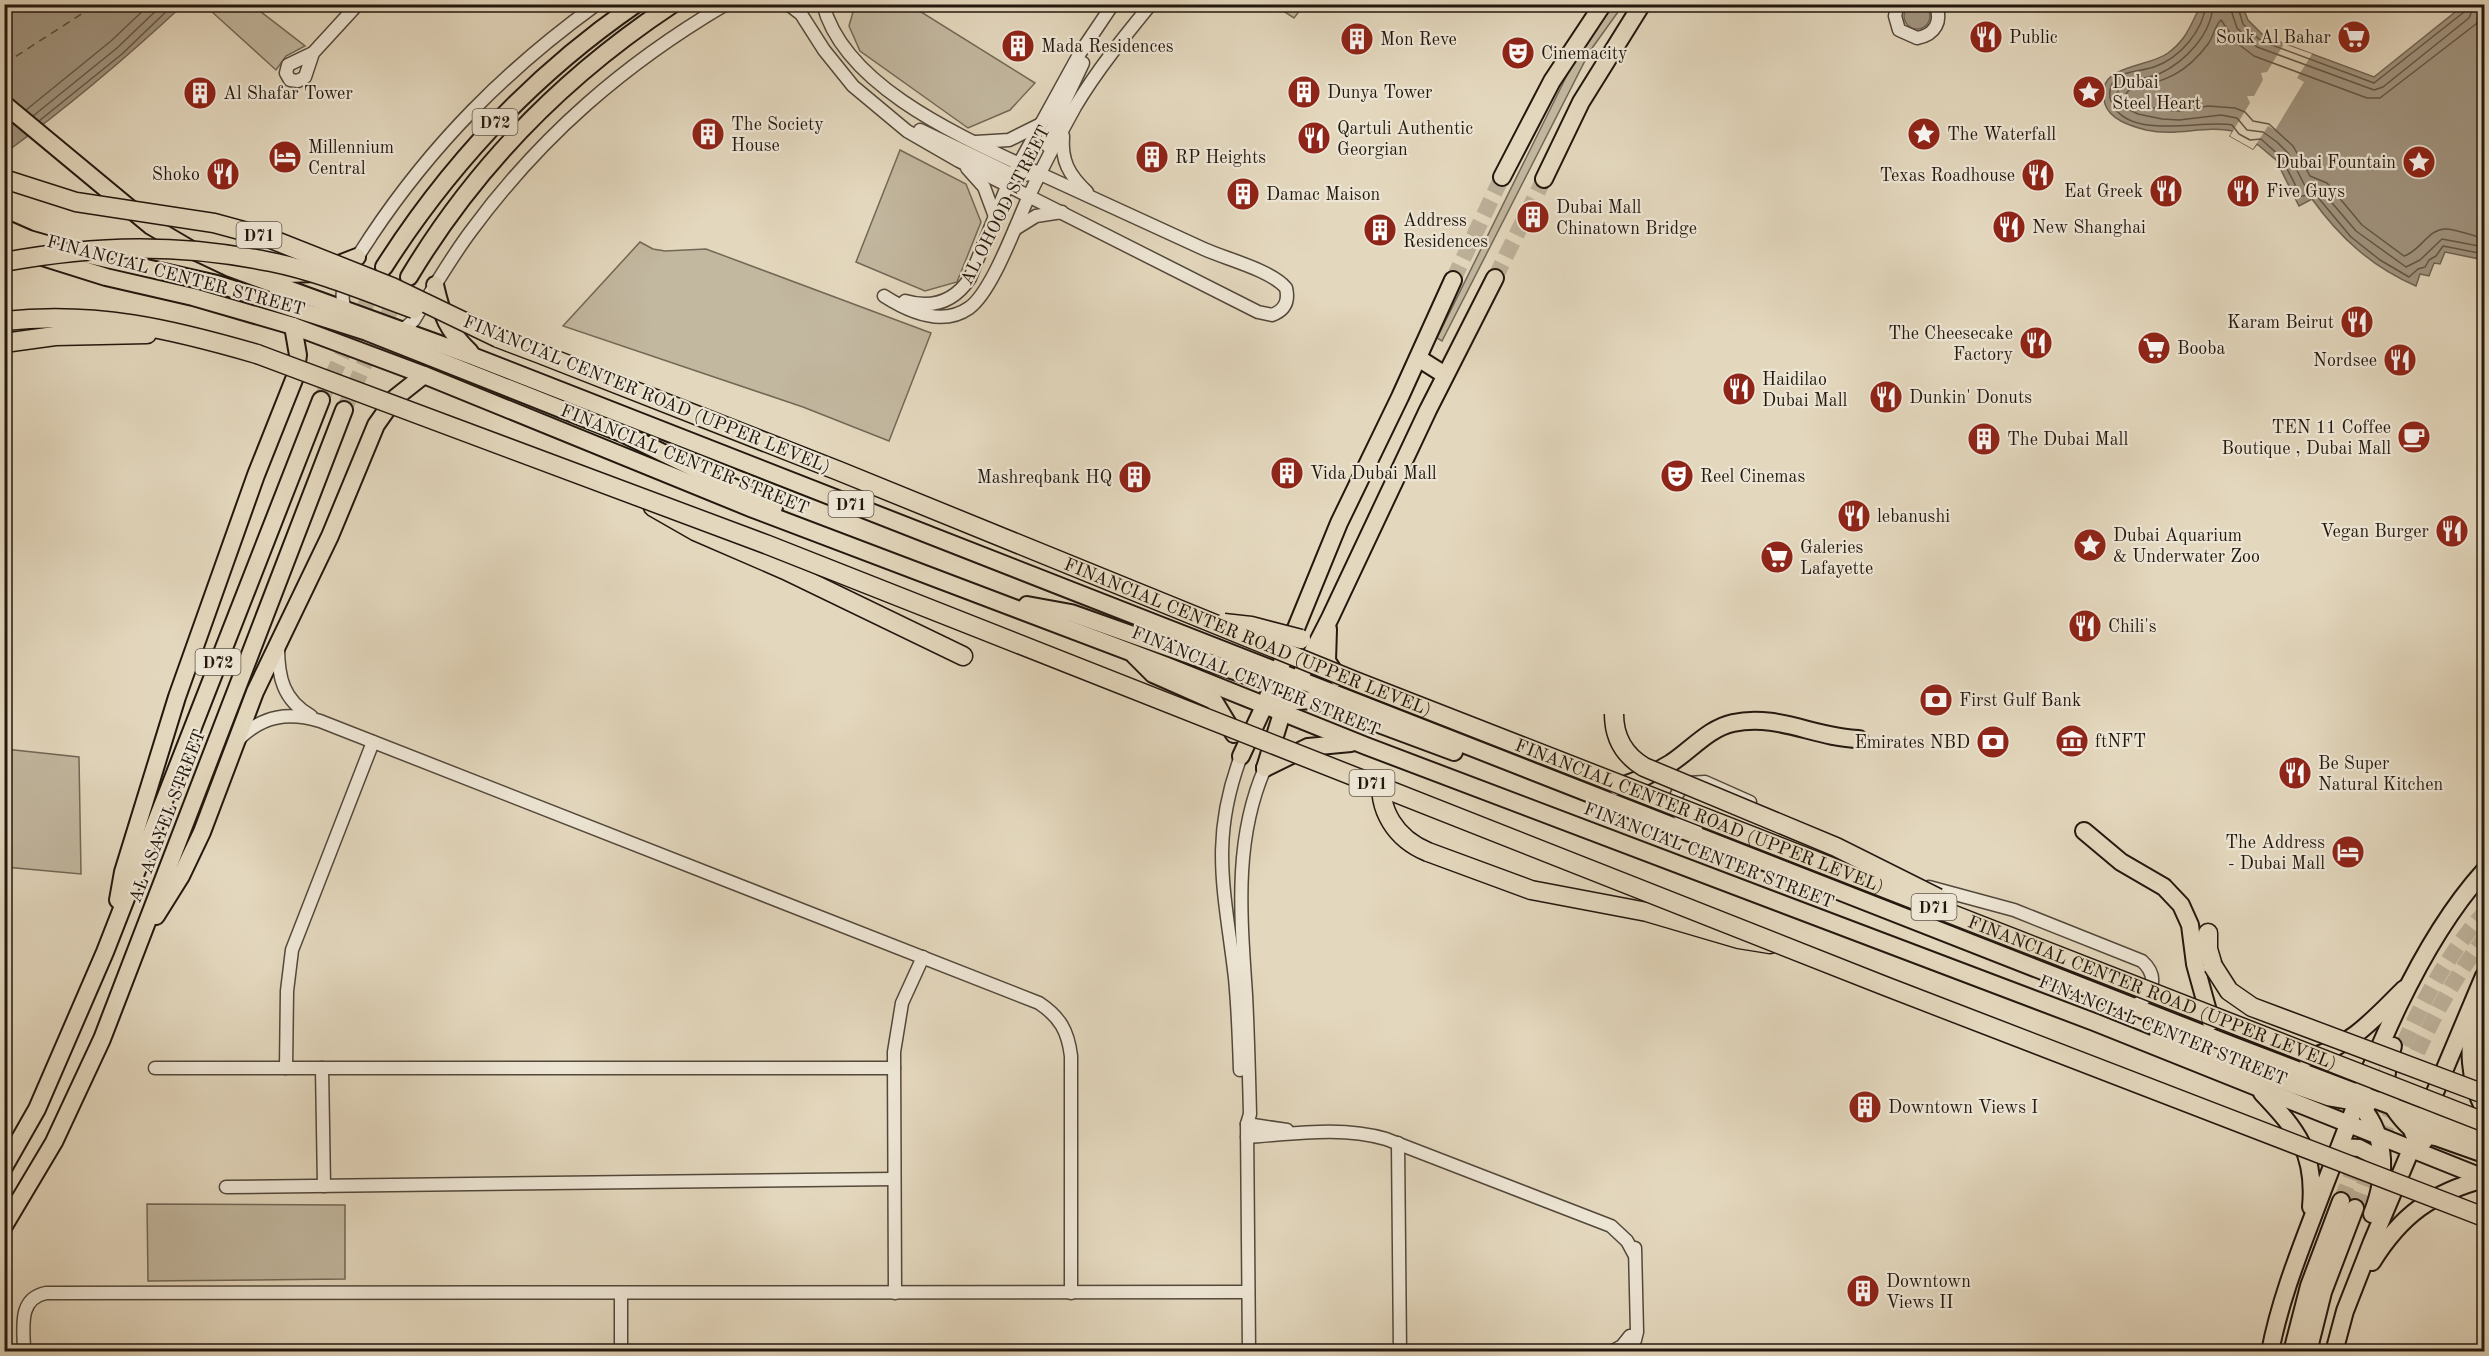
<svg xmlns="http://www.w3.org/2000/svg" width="2489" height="1356" viewBox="0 0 2489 1356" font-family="'Old Standard TT',serif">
  <rect width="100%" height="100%" fill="#e3d7bd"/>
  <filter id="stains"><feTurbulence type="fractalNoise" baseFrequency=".00333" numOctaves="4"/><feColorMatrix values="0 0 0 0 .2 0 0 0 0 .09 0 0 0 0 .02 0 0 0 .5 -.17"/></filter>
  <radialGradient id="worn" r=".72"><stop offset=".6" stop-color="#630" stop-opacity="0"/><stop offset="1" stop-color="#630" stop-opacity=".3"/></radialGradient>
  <g fill="#c2b79f" stroke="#726856" stroke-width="1.5">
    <path d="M218,4L252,5L305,46L286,56L276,70L211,11Z"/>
    <path d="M855,5H910L1035,83L1010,110L968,128L860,51L849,26Z"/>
    <path d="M1274,5H1304L1294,18Z"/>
    <path d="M1610,5H1623L1590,51L1442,341L1437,338L1573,63Z"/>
    <path d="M900,150L966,184L981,222L957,282L925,291L856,262Z"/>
    <path d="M640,242L653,249L665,251L706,249L931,333L889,441L803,407L563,326Z"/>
    <path d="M5,749L79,757L81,874L5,867Z"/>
    <path d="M147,1204L345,1205V1279L148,1281Z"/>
  </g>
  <g fill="#a29682" stroke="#6f6454" stroke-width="1.5">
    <circle cx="1917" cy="16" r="13"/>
    <path d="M5,5H183C126,58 68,107 5,153Z"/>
    <path d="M2201,5H2242L2248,20L2264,36L2374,77L2464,5H2484V260L2445,252L2440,264L2434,263L2429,276L2420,274L2416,286C2372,267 2340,238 2312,199L2299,206L2276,160L2257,144L2253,149L2230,136L2233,131C2203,125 2178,137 2146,130C2131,126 2110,120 2105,104C2093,63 2147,69 2168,53C2188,38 2190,25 2201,5Z"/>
  </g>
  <path fill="#e3d7bd" d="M2284,44L2312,54L2297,78L2304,82L2275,130L2268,126L2253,149L2230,136L2250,103L2247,96H2254L2263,80L2261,73L2267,72Z"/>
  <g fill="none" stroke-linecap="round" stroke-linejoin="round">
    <g stroke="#625748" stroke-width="1.5">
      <path d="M2206,4C2203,31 2180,58 2154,67C2143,71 2128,70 2118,77C2111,82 2109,90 2110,98C2123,143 2200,119 2232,125L2239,134L2250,140L2261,139L2281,157L2301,196L2316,195L2351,237L2380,260L2409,277L2418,269L2425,267L2429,260L2436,256L2443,246L2484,254"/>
      <path d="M2213,4C2212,34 2185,62 2159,74C2147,79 2134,78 2122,83L2117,93L2122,106L2138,114L2162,119L2179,120L2221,115L2237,118L2247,130L2263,132L2277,142L2288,153L2305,186L2321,190L2356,231L2406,267L2420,260L2442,239L2484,247"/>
      <path d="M2229,4L2237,28L2257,47L2374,90L2383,87L2469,18L2475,4"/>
      <path d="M2237,4L2243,24L2261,41L2374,83L2464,12L2467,4"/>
      <path d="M2484,4L2482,14L2476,24L2380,98H2367L2254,56L2237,43L2221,20C2215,25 2214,36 2208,44C2184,76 2165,80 2129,90L2126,94L2128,99L2141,105L2163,110L2179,111L2208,106L2235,108L2245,112L2253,121L2269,124L2293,146L2310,176L2327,183L2362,225L2404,256C2421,251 2428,228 2447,229C2459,230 2472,236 2484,238"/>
      <path d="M26,110L111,41L150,4"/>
      <path d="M33,116L117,48L163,4"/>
      <path d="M39,121L122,54L174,4"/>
    </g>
    <path stroke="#564a3c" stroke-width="1.5" stroke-dasharray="8 6" stroke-linecap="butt" d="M4,64L97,4"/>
    <g stroke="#bdb19a" stroke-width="16" stroke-dasharray="16 8" stroke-linecap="butt">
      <path d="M1495,278L1544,179"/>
      <path d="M1453,280L1502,177"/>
      <path d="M321,400L377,281"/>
      <path d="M344,410L374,342L400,292"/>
      <path d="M2341,1201C2381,1102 2412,995 2484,913"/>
      <path d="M2355,1208C2392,1115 2422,1018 2484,939"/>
    </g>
    <defs>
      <g id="minor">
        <path d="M788,4L801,14L824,50L853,86L907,131L959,161L1258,312L1272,315C1285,310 1289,301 1286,288C1271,270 1226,259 1204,249C1152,225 1099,201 1047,177C974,142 845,91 823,4"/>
        <path d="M1898,4L1895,16L1899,30L1917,38C1935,35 1943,21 1935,4"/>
        <path d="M313,53L305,77L298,81L290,80L286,73L288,65L313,53L358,4"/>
        <path d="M920,130L1013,175L1039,174"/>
        <path d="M1063,136C1061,161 1069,175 1087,192"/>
        <path d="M976,142L1009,140L1039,125"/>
        <path d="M1055,146H1048L1046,141L1083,63"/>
        <path d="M967,168L984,187L994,214"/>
        <path d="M1015,229L1036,216L1062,212"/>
        <path d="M884,296C909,312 942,327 969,308C992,292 1016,224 1029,196C1043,166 1059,136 1075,107C1097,70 1124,37 1151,4"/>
        <path d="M905,301C932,309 954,302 970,278L1008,184L1080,53L1113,4"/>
        <path d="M348,314C331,290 358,257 371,236C433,143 506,70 597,4"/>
        <path d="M397,331L403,330L414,320C432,290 450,259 471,231C541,136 624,64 726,4"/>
        <path d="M278,647C278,677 283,700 311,716"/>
        <path d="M239,739C263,715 289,712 320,721L1039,1003C1060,1017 1068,1031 1071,1056V1293"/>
        <path d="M1696,829C1677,817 1665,800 1687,783L1705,782L1750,802"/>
        <path d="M1929,887L2014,910L2142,961C2160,977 2152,996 2133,1007"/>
        <path d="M155,1068H894"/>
        <path d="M286,1068L287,991L292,950L373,742"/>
        <path d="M322,1068L324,1186"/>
        <path d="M1240,1070C1239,1039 1238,1009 1235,978C1225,892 1209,841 1241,756"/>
        <path d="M1247,1124L1287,1130"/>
        <path d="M1247,1137C1294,1134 1340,1126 1386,1139L1611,1226L1627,1241L1634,1254"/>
        <path d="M1398,1143L1400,1352"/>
        <path d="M226,1187L894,1179"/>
        <path d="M621,1293V1352"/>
        <path d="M895,1293L894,1052L902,1003L923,957"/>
        <path d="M24,1352C24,1329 17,1299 46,1293L1248,1292"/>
        <path d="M1249,1352L1247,1124L1250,1114C1249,1074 1248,1034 1246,995C1241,918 1233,841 1265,768"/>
        <path d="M1611,1352L1622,1346L1630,1336"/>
        <path d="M1627,1352L1635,1340L1637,1332L1635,1248"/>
      </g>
      <g id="major">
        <path d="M4,104L151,226L190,249L230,268L475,357L2234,1046L2484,1141"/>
        <path d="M1502,177L1552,81L1603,4"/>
        <path d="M1544,179L1581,102L1642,4"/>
        <path d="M4,228L29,239L71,251L217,284L367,332L624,434L774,507"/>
        <path d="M4,245L106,277L193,297L293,326L424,375L753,509L1167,666L1366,746L2094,1022L2484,1178"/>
        <path d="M384,267C451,162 533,75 636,4"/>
        <path d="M259,275L316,273L357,257"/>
        <path d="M409,277C476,165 564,76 673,4"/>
        <path d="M435,285C442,316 447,330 470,352"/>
        <path d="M1418,358L1445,375"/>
        <path d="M1027,605L1071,613L1257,679L1283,681"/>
        <path d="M1328,629L1327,661L1338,678"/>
        <path d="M1134,655L1153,674L1214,701L1234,734"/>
        <path d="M1279,702L1314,700L1454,752"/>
        <path d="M1241,756L1265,704L1339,523L1400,397L1453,280"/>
        <path d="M1265,768L1283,710L1330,618L1428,410L1495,278"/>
        <path d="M1265,768L1308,747L1351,743"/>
        <path d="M1617,787C1636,782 1654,773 1671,763C1691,750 1709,728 1733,723C1777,713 1815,738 1859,739"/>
        <path d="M2084,831L2121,862L2164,887L2181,905L2190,925L2195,964L2211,1022"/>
        <path d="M118,900L123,872L177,697L256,475L295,377L298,355L293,326"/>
        <path d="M156,916L181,876L202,832L255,692L330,536L376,425L395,398L424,375"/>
        <path d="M2473,1014C2469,1048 2468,1078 2484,1109"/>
        <path d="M2158,1037L2328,1097L2368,1104"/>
        <path d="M2393,1046C2378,1095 2388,1107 2424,1141"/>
        <path d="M2307,1058C2349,1048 2375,1018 2404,989"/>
        <path d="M2262,1093C2297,1130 2316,1153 2311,1207"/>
        <path d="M2355,1100C2387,1131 2388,1174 2372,1214"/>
        <path d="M2413,1133L2436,1137L2484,1154"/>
        <path d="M2340,1147L2359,1148L2382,1160"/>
        <path d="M4,1167L37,1109L105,952L321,400"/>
        <path d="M4,1226L54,1142L102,1039L344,410"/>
        <path d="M2372,1262C2401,1215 2432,1193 2484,1179"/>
        <path d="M2270,1352C2281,1294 2304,1241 2324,1187C2364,1084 2410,953 2484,871"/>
        <path d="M2292,1352L2309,1286L2341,1201"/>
        <path d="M2308,1352L2323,1292L2355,1208"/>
        <path d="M2334,1352L2345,1311L2372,1242L2484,976"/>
      </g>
      <g id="highway">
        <path d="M4,321C96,311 171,329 257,354"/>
        <path d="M498,338L543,355"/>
        <path d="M4,343L55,336L147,334"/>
        <path d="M653,507L695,531L785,570L963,656"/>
        <path d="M1428,852L1531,890L1647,912L1739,939L1770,944"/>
        <path d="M2208,933V949L2213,966"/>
      </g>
    </defs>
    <use href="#minor" stroke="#53483a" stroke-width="15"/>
    <use href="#major" stroke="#23180e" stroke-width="20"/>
    <use href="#highway" stroke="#23180e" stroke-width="21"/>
    <use href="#minor" stroke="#ede5d4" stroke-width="12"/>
    <use href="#major" stroke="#e3d7bd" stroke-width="16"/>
    <use href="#highway" stroke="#e3d7bd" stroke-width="18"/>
    <defs>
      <g id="highway-bridge">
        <path d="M4,179L76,202L214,223L266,237L392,287L498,338"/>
        <path d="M4,262C97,245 178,243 271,262C320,272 367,292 414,309"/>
        <path d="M257,354L768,545L1885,986L2484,1217"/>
        <path id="s1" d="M543,355L839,471L1355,681L2484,1122"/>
        <path d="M1224,623L1251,626L1301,639"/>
        <path d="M1614,714C1614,737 1624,755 1644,767L1836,847L1938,898"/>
        <path d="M1382,775C1377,810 1396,839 1428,852"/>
        <path d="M2213,966L2229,991L2252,1007L2484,1094"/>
      </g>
    </defs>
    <use href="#highway-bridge" stroke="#23180e" stroke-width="21" stroke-linecap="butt"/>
    <use href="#highway-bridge" stroke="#e3d7bd" stroke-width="18"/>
  </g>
  <defs>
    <symbol id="restaurant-disc" viewBox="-11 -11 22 22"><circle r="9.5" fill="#8f2418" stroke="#ede5d4"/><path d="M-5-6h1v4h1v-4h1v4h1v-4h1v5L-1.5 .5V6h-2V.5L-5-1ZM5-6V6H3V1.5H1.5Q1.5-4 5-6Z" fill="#fff"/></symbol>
    <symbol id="supermarket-disc" viewBox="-11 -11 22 22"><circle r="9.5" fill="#8f2418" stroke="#ede5d4"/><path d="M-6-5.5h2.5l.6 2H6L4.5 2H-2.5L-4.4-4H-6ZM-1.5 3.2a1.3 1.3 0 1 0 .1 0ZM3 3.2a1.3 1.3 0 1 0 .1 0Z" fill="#fff"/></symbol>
    <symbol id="building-disc" viewBox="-11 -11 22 22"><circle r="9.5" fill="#8f2418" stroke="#ede5d4"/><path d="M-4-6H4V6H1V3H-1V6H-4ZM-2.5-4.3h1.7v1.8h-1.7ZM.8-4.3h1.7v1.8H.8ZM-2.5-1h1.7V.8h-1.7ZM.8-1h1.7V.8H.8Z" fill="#fff"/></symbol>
    <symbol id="theatre-disc" viewBox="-11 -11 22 22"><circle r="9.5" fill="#8f2418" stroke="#ede5d4"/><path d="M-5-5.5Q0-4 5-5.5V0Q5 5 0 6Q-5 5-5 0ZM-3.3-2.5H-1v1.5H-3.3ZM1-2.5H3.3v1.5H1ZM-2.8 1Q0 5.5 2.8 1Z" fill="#fff"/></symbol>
    <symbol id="sight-disc" viewBox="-11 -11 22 22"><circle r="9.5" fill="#8f2418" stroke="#ede5d4"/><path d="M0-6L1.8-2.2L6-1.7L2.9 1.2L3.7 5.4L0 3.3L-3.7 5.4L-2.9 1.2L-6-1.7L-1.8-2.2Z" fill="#fff"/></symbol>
    <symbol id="hotel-disc" viewBox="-11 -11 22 22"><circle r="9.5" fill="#8f2418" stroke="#ede5d4"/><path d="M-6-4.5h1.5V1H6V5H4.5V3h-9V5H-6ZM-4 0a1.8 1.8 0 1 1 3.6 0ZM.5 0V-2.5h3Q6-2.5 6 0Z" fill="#fff"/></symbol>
    <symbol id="cafe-disc" viewBox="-11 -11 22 22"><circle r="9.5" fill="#8f2418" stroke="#ede5d4"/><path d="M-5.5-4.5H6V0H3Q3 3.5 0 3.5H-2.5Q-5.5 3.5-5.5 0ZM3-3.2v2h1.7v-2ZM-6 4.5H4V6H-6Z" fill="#fff"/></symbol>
    <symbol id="bank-disc" viewBox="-11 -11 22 22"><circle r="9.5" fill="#8f2418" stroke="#ede5d4"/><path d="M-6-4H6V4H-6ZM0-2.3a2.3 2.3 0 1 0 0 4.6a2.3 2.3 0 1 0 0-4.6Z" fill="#fff"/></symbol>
    <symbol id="museum-disc" viewBox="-11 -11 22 22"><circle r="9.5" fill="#8f2418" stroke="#ede5d4"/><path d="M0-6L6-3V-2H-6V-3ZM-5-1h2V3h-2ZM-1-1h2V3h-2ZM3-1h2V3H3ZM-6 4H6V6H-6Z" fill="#fff"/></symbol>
  </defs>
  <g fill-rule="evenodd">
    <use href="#restaurant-disc" x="1967" y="18" width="38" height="38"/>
    <use href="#supermarket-disc" x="2335" y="18" width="38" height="38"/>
    <use href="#building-disc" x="1338" y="20" width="38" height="38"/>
    <use href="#building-disc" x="999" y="27" width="38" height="38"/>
    <use href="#theatre-disc" x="1499" y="34" width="38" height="38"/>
    <use href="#building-disc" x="1285" y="73" width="38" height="38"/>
    <use href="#sight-disc" x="2070" y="73" width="38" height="38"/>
    <use href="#building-disc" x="181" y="74" width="38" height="38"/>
    <use href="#building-disc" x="689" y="115" width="38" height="38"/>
    <use href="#sight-disc" x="1905" y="115" width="38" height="38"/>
    <use href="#restaurant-disc" x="1295" y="119" width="38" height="38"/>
    <use href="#hotel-disc" x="266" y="138" width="38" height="38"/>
    <use href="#building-disc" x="1133" y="138" width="38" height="38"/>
    <use href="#sight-disc" x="2400" y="143" width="38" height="38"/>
    <use href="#restaurant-disc" x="204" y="155" width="38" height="38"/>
    <use href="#restaurant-disc" x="2019" y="156" width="38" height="38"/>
    <use href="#restaurant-disc" x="2147" y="172" width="38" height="38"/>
    <use href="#restaurant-disc" x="2224" y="172" width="38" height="38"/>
    <use href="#building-disc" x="1224" y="175" width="38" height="38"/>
    <use href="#building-disc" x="1514" y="198" width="38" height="38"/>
    <use href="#restaurant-disc" x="1990" y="208" width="38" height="38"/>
    <use href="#building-disc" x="1361" y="211" width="38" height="38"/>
    <use href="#restaurant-disc" x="2338" y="303" width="38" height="38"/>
    <use href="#restaurant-disc" x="2017" y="324" width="38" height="38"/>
    <use href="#supermarket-disc" x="2135" y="329" width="38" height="38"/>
    <use href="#restaurant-disc" x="2381" y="341" width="38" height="38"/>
    <use href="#restaurant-disc" x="1720" y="370" width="38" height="38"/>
    <use href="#restaurant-disc" x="1867" y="378" width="38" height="38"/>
    <use href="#cafe-disc" x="2395" y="418" width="38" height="38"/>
    <use href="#building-disc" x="1965" y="420" width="38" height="38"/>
    <use href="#building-disc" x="1268" y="454" width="38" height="38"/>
    <use href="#theatre-disc" x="1658" y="457" width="38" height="38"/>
    <use href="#building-disc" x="1116" y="458" width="38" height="38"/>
    <use href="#restaurant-disc" x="1835" y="497" width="38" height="38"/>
    <use href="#restaurant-disc" x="2433" y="512" width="38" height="38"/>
    <use href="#sight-disc" x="2071" y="526" width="38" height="38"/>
    <use href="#supermarket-disc" x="1758" y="538" width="38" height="38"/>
    <use href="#restaurant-disc" x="2066" y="607" width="38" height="38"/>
    <use href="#bank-disc" x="1917" y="681" width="38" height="38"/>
    <use href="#museum-disc" x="2053" y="722" width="38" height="38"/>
    <use href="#bank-disc" x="1974" y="723" width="38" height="38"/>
    <use href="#restaurant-disc" x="2276" y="754" width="38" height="38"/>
    <use href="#hotel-disc" x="2329" y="833" width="38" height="38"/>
    <use href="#building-disc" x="1846" y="1088" width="38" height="38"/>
    <use href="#building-disc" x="1844" y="1272" width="38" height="38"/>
  </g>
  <g text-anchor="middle" stroke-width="4.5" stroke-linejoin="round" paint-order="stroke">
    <g fill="#ede5d4" stroke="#605649" stroke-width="1.5">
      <rect x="472.5" y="109" width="45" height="26" rx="4.5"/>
      <rect x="236.5" y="222" width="45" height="26" rx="4.5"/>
      <rect x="828.5" y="491" width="45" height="26" rx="4.5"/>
      <rect x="195.5" y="649" width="45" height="26" rx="4.5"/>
      <rect x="1349.5" y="770" width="45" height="26" rx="4.5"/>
      <rect x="1911.5" y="894" width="45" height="26" rx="4.5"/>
    </g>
    <g font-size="16" font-weight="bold" fill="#23180e">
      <text x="495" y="128">D72</text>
      <text x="259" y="241">D71</text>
      <text x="851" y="510">D71</text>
      <text x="218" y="668">D72</text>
      <text x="1372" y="789">D71</text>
      <text x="1934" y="913">D71</text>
    </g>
    <g font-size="18" fill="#23180e" stroke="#ede5d4" text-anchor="start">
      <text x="2009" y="43">Public</text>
      <text x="2331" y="43" text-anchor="end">Souk Al Bahar</text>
      <text x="1380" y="45">Mon Reve</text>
      <text x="1041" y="52">Mada Residences</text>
      <text x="1541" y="59">Cinemacity</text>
      <text x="2112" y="88">Dubai<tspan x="2112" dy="21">Steel Heart</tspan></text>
      <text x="1327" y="98">Dunya Tower</text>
      <text x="223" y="99">Al Shafar Tower</text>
      <text x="731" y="130">The Society<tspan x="731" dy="21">House</tspan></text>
      <text x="1337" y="134">Qartuli Authentic<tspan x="1337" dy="21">Georgian</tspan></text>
      <text x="1947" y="140">The Waterfall</text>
      <text x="308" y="153">Millennium<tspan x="308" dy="21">Central</tspan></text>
      <text x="1175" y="163">RP Heights</text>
      <text x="2396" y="168" text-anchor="end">Dubai Fountain</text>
      <text x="200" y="180" text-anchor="end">Shoko</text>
      <text x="2015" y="181" text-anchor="end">Texas Roadhouse</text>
      <text x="2143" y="197" text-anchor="end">Eat Greek</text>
      <text x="2266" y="197">Five Guys</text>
      <text x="1266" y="200">Damac Maison</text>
      <text x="1556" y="213">Dubai Mall<tspan x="1556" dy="21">Chinatown Bridge</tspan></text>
      <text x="1403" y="226">Address<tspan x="1403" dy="21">Residences</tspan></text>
      <text x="2032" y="233">New Shanghai</text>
      <text x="2334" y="328" text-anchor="end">Karam Beirut</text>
      <text x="2013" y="339" text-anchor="end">The Cheesecake<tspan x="2013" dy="21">Factory</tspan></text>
      <text x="2177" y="354">Booba</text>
      <text x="2377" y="366" text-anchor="end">Nordsee</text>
      <text x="1762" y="385">Haidilao<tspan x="1762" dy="21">Dubai Mall</tspan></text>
      <text x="1909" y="403">Dunkin' Donuts</text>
      <text x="2391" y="433" text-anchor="end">TEN 11 Coffee<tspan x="2391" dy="21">Boutique , Dubai Mall</tspan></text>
      <text x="2007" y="445">The Dubai Mall</text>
      <text x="1310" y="479">Vida Dubai Mall</text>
      <text x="1700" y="482">Reel Cinemas</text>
      <text x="1112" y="483" text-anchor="end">Mashreqbank HQ</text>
      <text x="1877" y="522">lebanushi</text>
      <text x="2429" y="537" text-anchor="end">Vegan Burger</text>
      <text x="2113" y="541">Dubai Aquarium<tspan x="2113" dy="21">&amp; Underwater Zoo</tspan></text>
      <text x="1800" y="553">Galeries<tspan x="1800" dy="21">Lafayette</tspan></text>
      <text x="2108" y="632">Chili's</text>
      <text x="1959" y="706">First Gulf Bank</text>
      <text x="2095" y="747">ftNFT</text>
      <text x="1970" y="748" text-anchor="end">Emirates NBD</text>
      <text x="2318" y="769">Be Super<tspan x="2318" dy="21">Natural Kitchen</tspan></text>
      <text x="2325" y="848" text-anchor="end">The Address<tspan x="2325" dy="21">- Dubai Mall</tspan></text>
      <text x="1888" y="1113">Downtown Views I</text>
      <text x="1886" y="1287">Downtown<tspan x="1886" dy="21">Views II</tspan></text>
    </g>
    <g font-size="18" fill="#23180e" stroke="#ede5d4">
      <text transform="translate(1005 205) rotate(-63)" y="6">AL OHOOD STREET</text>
      <text transform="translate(176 275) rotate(15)" y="6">FINANCIAL CENTER STREET</text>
      <text transform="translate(647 394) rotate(22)" y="6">FINANCIAL CENTER ROAD (UPPER LEVEL)</text>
      <text transform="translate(685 459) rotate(22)" y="6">FINANCIAL CENTER STREET</text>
      <text dy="6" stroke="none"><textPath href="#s1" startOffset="759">FINANCIAL CENTER ROAD (UPPER LEVEL)</textPath></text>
      <text transform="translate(1256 681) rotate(22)" y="6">FINANCIAL CENTER STREET</text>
      <text transform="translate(167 816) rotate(-69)" y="6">AL ASAYEL STREET</text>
      <text dy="6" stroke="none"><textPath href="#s1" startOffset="1245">FINANCIAL CENTER ROAD (UPPER LEVEL)</textPath></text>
      <text transform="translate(1709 855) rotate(21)" y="6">FINANCIAL CENTER STREET</text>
      <text dy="6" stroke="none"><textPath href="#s1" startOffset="1731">FINANCIAL CENTER ROAD (UPPER LEVEL)</textPath></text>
      <text transform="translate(2163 1030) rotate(22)" y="6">FINANCIAL CENTER STREET</text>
    </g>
  </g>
  <rect width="2489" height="1356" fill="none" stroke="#e3d7bd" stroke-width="24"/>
  <rect x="6" y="6" width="2477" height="1344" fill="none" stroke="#23180e" stroke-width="3"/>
  <rect x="12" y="12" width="2465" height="1332" fill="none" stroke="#23180e" stroke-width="1.5"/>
  <rect width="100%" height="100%" filter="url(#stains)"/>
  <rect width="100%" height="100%" fill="url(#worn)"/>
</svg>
